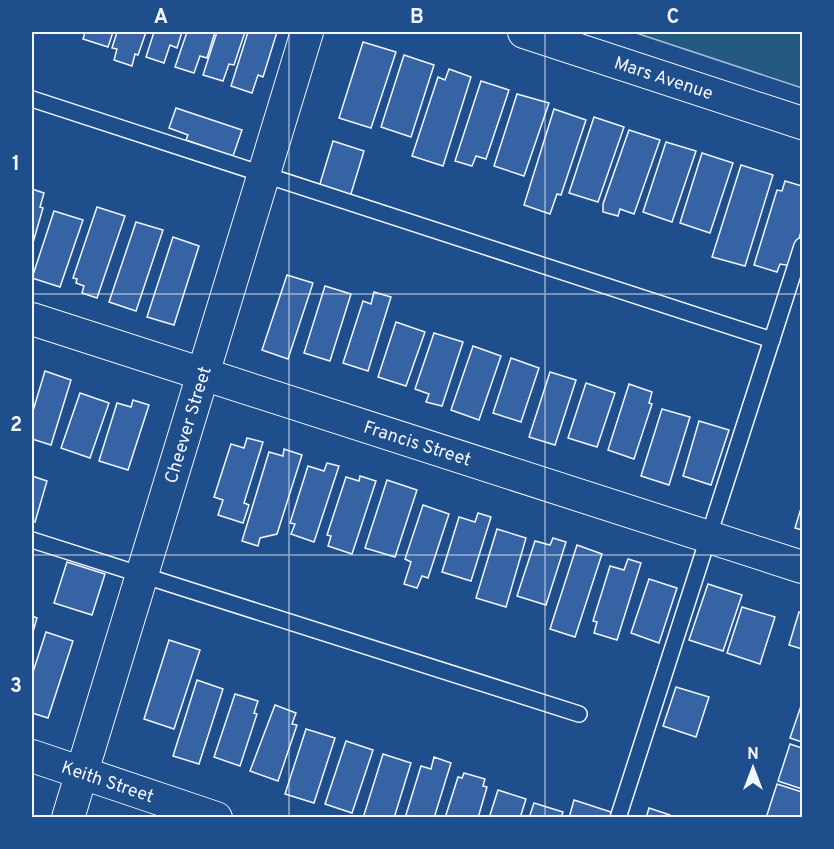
<svg xmlns="http://www.w3.org/2000/svg" width="834" height="849" viewBox="0 0 834 849" font-family="Overpass,sans-serif">
  <rect width="100%" height="100%" fill="#1f4e8c"/>
  <path fill="#245a82" stroke="#a8bbd7" stroke-width="1.5" d="M633,32H802V88Z"/>
  <g fill="#3563a3" stroke="#f2f6ff" stroke-width="1.5">
    <path d="M85,32H113L108,47L83,39Z"/>
    <path d="M117,32H146L138,55L135,54L132,66L114,60L117,49L112,48Z"/>
    <path d="M154,32H182L177,48L170,45L164,63L146,57Z"/>
    <path d="M187,32H215L207,58L200,56L194,73L175,67Z"/>
    <path d="M217,32H245L234,65L229,64L223,81L203,75Z"/>
    <path d="M248,32H277L263,77L258,75L252,93L231,86Z"/>
    <path d="M363,42L396,52L371,128L339,118Z"/>
    <path d="M404,55L434,65L411,137L381,127Z"/>
    <path d="M449,69L471,77L443,166L412,156L438,77L445,80Z"/>
    <path d="M481,81L509,90L486,159L476,156L472,166L455,161Z"/>
    <path d="M517,94L549,103L524,176L494,166Z"/>
    <path d="M176,108L242,130L233,156L186,140L188,135L169,128Z"/>
    <path d="M554,109L586,120L561,195L557,194L550,214L524,205Z"/>
    <path d="M594,117L624,127L598,202L569,193Z"/>
    <path d="M629,130L660,140L634,214L620,209L618,216L603,212V204Z"/>
    <path d="M333,141L364,151L350,197L319,187Z"/>
    <path d="M666,142L696,151L672,222L643,212Z"/>
    <path d="M702,153L733,163L710,233L680,223Z"/>
    <path d="M741,165L773,175L745,266L712,257Z"/>
    <path d="M785,181L802,186V228L791,266L780,264L777,272L754,265L777,190L782,191Z"/>
    <path d="M32,189L44,193L40,207L43,208L32,246Z"/>
    <path d="M97,207L125,216L97,298L82,293L84,286L76,283L77,279L73,278Z"/>
    <path d="M54,211L83,220L60,287L32,278Z"/>
    <path d="M136,222L163,230L136,311L109,302Z"/>
    <path d="M173,237L199,246L174,325L147,317Z"/>
    <path d="M287,275L313,283L288,359L262,350Z"/>
    <path d="M325,286L351,294L330,361L304,353Z"/>
    <path d="M374,292L391,297L368,371L343,363L363,301L371,304Z"/>
    <path d="M396,322L425,332L406,386L378,377Z"/>
    <path d="M434,333L463,342L442,406L426,402L429,394L415,389Z"/>
    <path d="M473,346L501,356L479,420L451,410Z"/>
    <path d="M511,358L539,368L521,422L493,413Z"/>
    <path d="M45,371L71,380L51,445L32,439V414Z"/>
    <path d="M550,372L576,380L555,445L529,437Z"/>
    <path d="M586,383L615,393L597,447L568,438Z"/>
    <path d="M629,384L652,392L649,403L652,404L634,459L608,450Z"/>
    <path d="M80,393L109,403L90,458L61,448Z"/>
    <path d="M133,400L149,405L128,470L99,461L117,403L131,407Z"/>
    <path d="M662,409L690,417L669,485L641,476Z"/>
    <path d="M699,421L729,430L711,485L683,476Z"/>
    <path d="M247,438L263,442L244,503L249,505L243,523L218,515L223,500L214,497L231,444L244,448Z"/>
    <path d="M284,449L302,455L277,534L260,538L258,546L242,541L269,452L283,456Z"/>
    <path d="M327,463L339,466L314,542L291,534L295,524L290,523L308,466L324,471Z"/>
    <path d="M32,476L47,481L35,522L32,521Z"/>
    <path d="M360,476L376,481L352,554L328,546L331,536L327,535L346,477L359,481Z"/>
    <path d="M387,480L417,490L395,557L365,548Z"/>
    <path d="M423,505L449,514L428,578L422,576L417,588L404,584L411,562L405,559Z"/>
    <path d="M802,505V530L795,528Z"/>
    <path d="M478,513L491,517L471,581L442,572L459,517L475,522Z"/>
    <path d="M497,529L526,538L506,607L476,598Z"/>
    <path d="M553,538L566,542L546,605L517,596L535,541L550,545Z"/>
    <path d="M577,545L602,554L575,637L550,629Z"/>
    <path d="M628,559L641,563L617,640L594,633L597,622L593,621L610,566L624,570Z"/>
    <path d="M67,562L105,574L92,615L54,603Z"/>
    <path d="M649,579L677,588L659,643L631,633Z"/>
    <path d="M708,584L742,595L723,651L689,640Z"/>
    <path d="M742,607L775,617L760,664L727,653Z"/>
    <path d="M799,612L802,613V649L789,645Z"/>
    <path d="M32,616L37,618L32,635Z"/>
    <path d="M46,632L73,641L48,718L32,713V675Z"/>
    <path d="M169,640L200,650L174,729L144,719Z"/>
    <path d="M197,680L223,689L199,764L173,756Z"/>
    <path d="M676,687L709,697L696,737L663,726Z"/>
    <path d="M235,694L258,701L254,713L257,714L240,766L214,757Z"/>
    <path d="M802,703V742L790,738Z"/>
    <path d="M275,705L296,713L292,724L297,725L278,781L250,771Z"/>
    <path d="M306,729L335,738L314,803L285,794Z"/>
    <path d="M346,741L373,750L352,813L325,804Z"/>
    <path d="M790,744L802,748V789L778,781Z"/>
    <path d="M383,754L411,763L394,818H363Z"/>
    <path d="M434,757L451,763L434,818H405L421,766L431,769Z"/>
    <path d="M464,773L485,779L483,786L487,787L478,818H445L458,777L462,778Z"/>
    <path d="M777,784L802,792V818H766Z"/>
    <path d="M498,790L526,799L520,818H489Z"/>
    <path d="M574,800L614,813L613,818H569Z"/>
    <path d="M534,803L563,812L561,818H529Z"/>
    <path d="M649,808L670,815L669,818H646Z"/>
  </g>
  <g fill="none" stroke-linecap="round" stroke-linejoin="round">
    <defs>
      <g id="service">
        <path d="M32,99L772,340"/>
        <path d="M32,540L579,714"/>
        <path d="M618,818L802,246"/>
      </g>
      <g id="minor">
        <path id="s1" d="M524,32L802,123"/>
        <path id="s2" d="M32,319L802,567"/>
        <path id="s3" d="M32,756L216,818"/>
        <path id="s4" d="M68,818L307,32"/>
      </g>
    </defs>
    <use href="#service" stroke="#f2f6ff" stroke-width="18"/>
    <use href="#minor" stroke="#f2f6ff" stroke-width="34"/>
    <use href="#service" stroke="#1f4e8c" stroke-width="15"/>
    <use href="#minor" stroke="#1f4e8c" stroke-width="32"/>
  </g>
  <path fill="none" stroke="#f2f6ff" stroke-width="1.5" stroke-opacity="0.55" d="M289,32V818M545,32V818M32,294H802M32,555H802"/>
  <g text-anchor="middle" stroke-width="4.5" stroke-linejoin="round" paint-order="stroke">
    <g font-size="18" fill="#f2f6ff" stroke="#1f4e8c">
      <text dy="6" stroke="none"><textPath href="#s1" startOffset="147">Mars Avenue</textPath></text>
      <text dy="6" stroke="none"><textPath href="#s4" startOffset="411">Cheever Street</textPath></text>
      <text dy="6" stroke="none"><textPath href="#s2" startOffset="405">Francis Street</textPath></text>
      <text dy="6" stroke="none"><textPath href="#s3" startOffset="80">Keith Street</textPath></text>
    </g>
  </g>
  <rect width="834" height="849" fill="none" stroke="#1f4e8c" stroke-width="66"/>
  <g transform="translate(753 768)" stroke="#1f4e8c" stroke-width="4.5" paint-order="stroke">
  <path d="M0-4.5L10 22L0 15L-10 22Z" fill="#f2f6ff"/>
  <text y="-9" font-size="16" font-weight="bold" text-anchor="middle" fill="#f2f6ff">N</text>
  </g>
  <rect x="33" y="33" width="768" height="783" fill="none" stroke="#f2f6ff" stroke-width="2"/>
  <g font-size="20" text-anchor="middle" font-weight="bold" fill="#f2f6ff">
    <text x="161" y="23">A</text>
    <text x="417" y="23">B</text>
    <text x="673" y="23">C</text>
    <text x="16" y="170">1</text>
    <text x="16" y="431">2</text>
    <text x="16" y="692">3</text>
  </g>
</svg>
